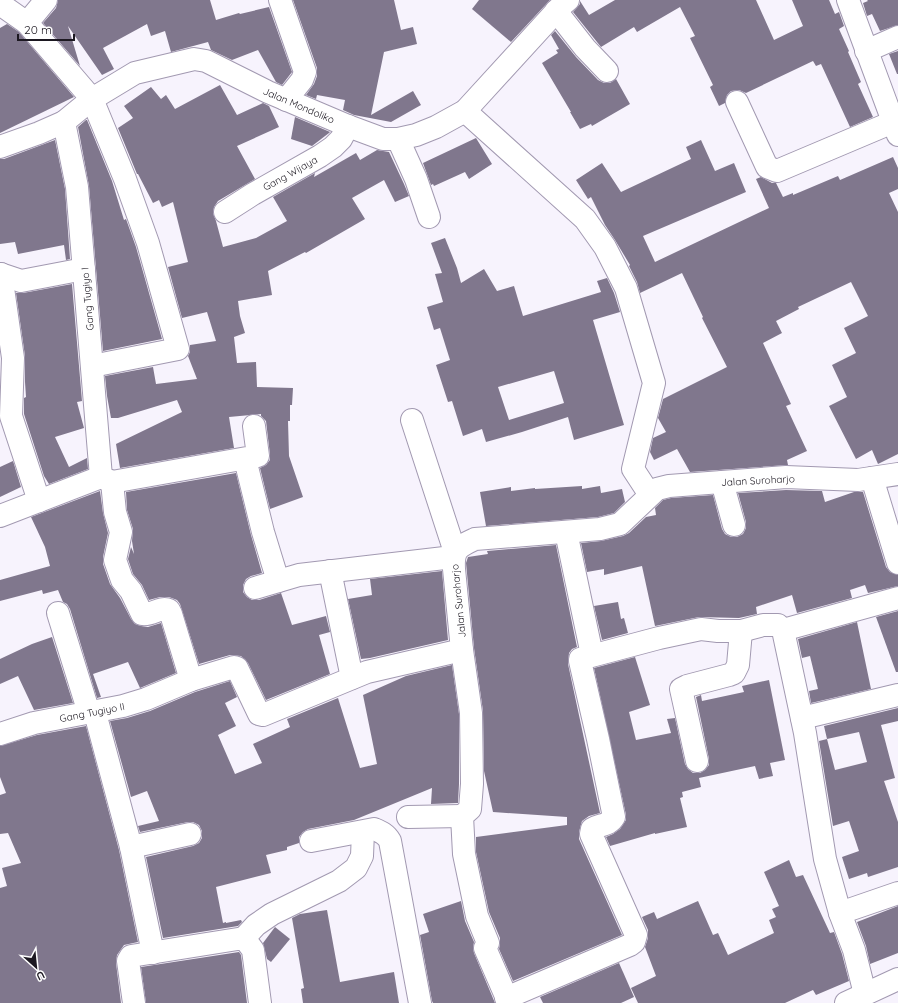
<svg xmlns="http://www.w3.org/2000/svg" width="898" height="1003" viewBox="0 0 898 1003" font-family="Quicksand,sans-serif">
  <rect width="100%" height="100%" fill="#f7f3fd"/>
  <g fill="#80778d" fill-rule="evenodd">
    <path d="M58,0H210L216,20L239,13L240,14L269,7L292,72L282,85L276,82L258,50L232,60L211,50L208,42L171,52L165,31L151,36L147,24L103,48L114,69L102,75L68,26L80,66L43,23L56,8Z"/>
    <path d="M293,0H394L401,30L413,27L417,44L384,52L371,115L413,91L421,105L391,122L354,115L343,110L345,100L317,95L316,99L306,95L314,84L317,76V68Z"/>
    <path d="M479,0H550L511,42L472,9Z"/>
    <path d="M615,0H756L774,40L803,26L792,0H829L835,14L839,12L844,26L839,29L849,51L848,52L861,82L858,84L873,117L850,127L821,64L816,66L813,61L746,93L739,90L731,91L727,95L725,103L719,106L710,87L713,85L690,38L695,36L680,7L637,32L634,27L601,47L573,12L580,4V1L589,15Z"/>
    <path d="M867,0H898V25L880,31L872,14L867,16L863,3L868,1Z"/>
    <path d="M7,24L19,32L74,97L0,133V28Z"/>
    <path d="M555,31L576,57L598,80L604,83H610L616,79L630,104L592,126L591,124L580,129L570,112H571L542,63L558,53L556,50L559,49L551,35Z"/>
    <path d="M898,51V74H897L889,54Z"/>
    <path d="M220,85L237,115L263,103L269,106L279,127L237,146L255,179L218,201L214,207L213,213L216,221L223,247L256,238L287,221L273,197L315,173L314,177L356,153L360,160L377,150L389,152L404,184L409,196L395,202L384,180L352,198L365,219L306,253L305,252L268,271L272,295L238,301L240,316L245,333L234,337L237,363L256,362L257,387L293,388L292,405H290V421H288L289,456L303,497L270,509L260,468L266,465L270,460V455L266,421L261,416V414L229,417L234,448L120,468L116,444L182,412L177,400L118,418H111L107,396L105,376L153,367L156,384L197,379L188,356L190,352V345L216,341L207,312L182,318L168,267L188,262L173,202L162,207L159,200L153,203L138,174H137L118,128L133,118L124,106L151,87L161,99L166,95L175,109Z"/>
    <path d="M295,117L330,132L329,133L312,146L291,139Z"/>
    <path d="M86,120H87L112,181L124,220L126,219L136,247L162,339L103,351L89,186L78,127Z"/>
    <path d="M476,138L492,164L469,179L465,172L434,186L433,184L431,185L423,163Z"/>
    <path d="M55,140L65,189L70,259L66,260L64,245L18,254L15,242L0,244V159H4Z"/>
    <path d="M701,140L715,171L734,163L746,192L643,236L655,262L769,208L756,179L761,177L772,183H776L783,197L793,193V195L838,176L840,180L893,157L898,168V189L889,193L898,212V454L878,464L872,450L856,459L829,406L847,397L832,365L856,353L844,328L868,316L851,282L798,307L799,309L776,321L782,333L763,343L791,404L786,406L807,451L787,460L788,465L690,472L677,449L654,460L650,452L653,438L666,432L658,418L663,399L727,367L702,318L703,317L682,273L640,293L637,282L629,266L630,265L615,240L605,225L591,197L588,199L576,180L602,163L621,192L691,159L686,147Z"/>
    <path d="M445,238L457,268L461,283L484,269L497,291L514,286L523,316L601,292L597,281L607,278L614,293L620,312L593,320L624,425L574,440L568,417L522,432L486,442L482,429L463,436L452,401L448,402L436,365L450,360L440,328L434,330L427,307L443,302L435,274L442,273L431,243ZM554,371L564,403L509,420L498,387Z"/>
    <path d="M72,284L82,401L77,402L84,428L55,437L69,467L87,458L88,469L49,484L44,476L24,414V398L26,397L25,382V356L16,293H23Z"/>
    <path d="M13,461L21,487L0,497V467Z"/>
    <path d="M236,473L251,535L262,573L251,576L246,579L243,585V592L247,597L252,600H259L281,593L292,625L326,616L330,632L319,635L330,674L266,700L248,663L241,656L230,655L199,664L180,604L177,600L169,597H160L149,600L142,585L133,574L128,559L131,547L134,554L132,541L133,529L127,510L126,492Z"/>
    <path d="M582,486V489L600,486L601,493L622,489L625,502L614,513L598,517L486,526L480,492L511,487V491L535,488V489Z"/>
    <path d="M786,490L822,491L825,502L854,492H863L886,567L890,572L898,575V586L868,593L865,585L850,590L852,598L797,613L792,595L756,607L757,614L739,618L699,617L655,626L642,566L604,575V569L587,572L581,543L601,541L623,536L629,533L646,517L656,515L655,508L663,500L671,498L713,495L722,529L725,534L731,537H737L743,534L746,528V522L738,493Z"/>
    <path d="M100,491L103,513L108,533L103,557V564L110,584L120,598L131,619L135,624L141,626L148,627L161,623L176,673L140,688L128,662L93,674L101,697L97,698L70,609L67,604L63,602L58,590L43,594L42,590L0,601V580L50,566L45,547L31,517Z"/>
    <path d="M556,545L577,647L572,649L569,653L568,664L600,813L589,816L582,821L579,832V839L622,935L513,981L499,949L500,944V938L489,912L476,852V837L567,825V817L493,812L484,771L483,711L474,648L466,563L468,557L488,554L487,551Z"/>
    <path d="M442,571L448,640L370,658L361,659L348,599L372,595L370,579Z"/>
    <path d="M618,602L621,619L624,618L628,633L602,640L594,606Z"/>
    <path d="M898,611V672H896L876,617Z"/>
    <path d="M857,622L871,689L811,703L809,691L818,689L810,656L802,658L798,639Z"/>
    <path d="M52,637L73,703L34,710L18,676L0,684V659L32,644Z"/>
    <path d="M635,657L650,705L629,712L636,740L671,733L667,719L675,718L685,764L688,769L693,773H700L705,770L709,765V759L696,697L701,695L702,701L744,692L742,686L769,680L785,760L770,763L773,776L759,779L755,766L699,778L701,787L682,792L683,797L680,798L687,827L655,834V833L610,846L606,837L613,834L620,829L626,820V815L594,668Z"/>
    <path d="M452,665L459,714V784L458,803L431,804L432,788L354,820L308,829L303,832L299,837V843L287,847V850L266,855L271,873L216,887L223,923L226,922V923L241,920L242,922L238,926L163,938L146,857L193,846L199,843L202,838V831L199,825L193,822H188L140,832L138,826L159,821L147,791L131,797L110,721L127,718L150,711L195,692L230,681L237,697L225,703L236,726L218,735L235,774L262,763L253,744L290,727L287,719L338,698L360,768L377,764L363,695L406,676Z"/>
    <path d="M898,708V721L881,725L895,778L884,781L898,822V867L868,877L867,873L849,879L842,857L859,851L849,821L833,826L819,741L827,739L835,770L867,762L859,732L827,739L824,726Z"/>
    <path d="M86,726L119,850L138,942L124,945L117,955L116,963L121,1003H0V888L7,886L2,868L21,863L8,833L0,834V795L6,793L0,777V746L37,735Z"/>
    <path d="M789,860L796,877L803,875L830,933L834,932L842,954L849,981L816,995L813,990L785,1003H638L631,988L656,976L645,947L648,938V930L642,917L654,912L657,919L698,901L713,935L718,933L728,955L774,933L769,920L776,917L772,909L779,906L764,872Z"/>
    <path d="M461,901L465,921L474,942L473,948L474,953L495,1003H433L432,1001L420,935L429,932L423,914Z"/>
    <path d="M898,906V953L870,964L866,946L857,922Z"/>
    <path d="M327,910L340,982L394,972L399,1003H303L301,989L304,988L292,918L300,914Z"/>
    <path d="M275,927L290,939L271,962L267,959L263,943Z"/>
    <path d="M239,952L241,955L247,1003H146L141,967Z"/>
    <path d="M619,963L634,997L621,1003H543L540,997Z"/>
  </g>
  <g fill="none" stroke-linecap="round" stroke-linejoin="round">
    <defs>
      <g id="minor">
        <path d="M46,0L27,23L92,99L125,179L148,243L178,349L92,366"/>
        <path d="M280,0L305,72L302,80L286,100"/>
        <path d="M848,0L898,135"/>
        <path d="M0,4L27,23"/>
        <path d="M556,11L585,48L607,71"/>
        <path d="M866,51L898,37"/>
        <path d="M737,102L767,167L777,171L893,122"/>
        <path d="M465,111L585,219L605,247L626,288L654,383L633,469L650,495"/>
        <path d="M64,122L77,187L101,477L112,482"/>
        <path d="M398,139L416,179L429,217"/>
        <path d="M0,147L39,133L64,122L92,99L135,73L194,59L206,61L268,92L348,126L383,139H398L416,135L436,127L465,111L561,6L568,0"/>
        <path d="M225,212L253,194L320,156L333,147L341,139L348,126"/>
        <path d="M0,274L21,281L84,269"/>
        <path d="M1,274L13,358L11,416L39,501"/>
        <path d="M412,420L455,552"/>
        <path d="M245,459L263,532L278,581"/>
        <path d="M872,478L898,563"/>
        <path d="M112,482L115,512L121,532L115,560L122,580L131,591L142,614C152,616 160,606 169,610L171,614L191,680"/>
        <path d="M112,482L258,456L254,426"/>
        <path d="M722,482L734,525"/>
        <path d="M0,516L101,477"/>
        <path d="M566,532L592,655"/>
        <path d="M330,571L352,678"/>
        <path d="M255,588L299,575L453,557"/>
        <path d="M58,613L89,713"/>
        <path d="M783,630L898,598"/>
        <path d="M95,713L131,847L153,953"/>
        <path d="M802,718L898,695"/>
        <path d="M0,734L34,723L123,706L146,699L191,680L234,667L237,668L259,714L263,715L367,672L462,650"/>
        <path d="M697,761L681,689L687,686L729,675L734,673L738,665L741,631"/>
        <path d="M408,817L462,816"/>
        <path d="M311,841L374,829C381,832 386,834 390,841L420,1003"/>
        <path d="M131,847L190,834"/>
        <path d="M840,913L898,893"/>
        <path d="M244,938L256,925L272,914L339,881L356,868L362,856L363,832"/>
        <path d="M506,998L630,945L634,942L636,935L591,834L592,829C600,824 609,826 614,817L598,739L580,661V659L659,638L701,629L718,631H741L763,625H778L783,630L805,733L825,859L840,913L854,950L865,994"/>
        <path d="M134,1003L128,961L131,956L244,938L253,950L260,1003"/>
        <path d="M509,1003L485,948L488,943L477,916L464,854L462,816L470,809L472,784L471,713L462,650L454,569C453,549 458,547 475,539L600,529L620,524L657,489L669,486L786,477L858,480L898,474"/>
      </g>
      <path id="major" d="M846,1003L898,979"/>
    </defs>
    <use href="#minor" stroke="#a299b1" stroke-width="24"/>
    <use href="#major" stroke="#a299b1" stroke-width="24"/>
    <use href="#minor" stroke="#fff" stroke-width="22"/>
    <use href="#major" stroke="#fff" stroke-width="22"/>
  </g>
  <g text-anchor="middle" stroke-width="3" stroke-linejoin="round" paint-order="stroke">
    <g font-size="10" fill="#1c1821" stroke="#fff">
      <text transform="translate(299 105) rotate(23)" y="4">Jalan Mondoliko</text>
      <text transform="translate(290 173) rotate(-29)" y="4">Gang Wijaya</text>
      <text transform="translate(87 299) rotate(-95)" y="4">Gang Tugiyo I</text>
      <text transform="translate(758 480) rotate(-3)" y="4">Jalan Suroharjo</text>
      <text transform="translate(458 601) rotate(-96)" y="4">Jalan Suroharjo</text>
      <text transform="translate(92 712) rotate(-11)" y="4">Gang Tugiyo II</text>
    </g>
  </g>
  <g transform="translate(36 967) rotate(153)" stroke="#ffffff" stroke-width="3" paint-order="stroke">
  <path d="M0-3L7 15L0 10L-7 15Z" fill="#1c1821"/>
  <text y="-6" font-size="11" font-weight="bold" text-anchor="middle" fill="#1c1821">U</text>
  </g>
  <path d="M18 34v6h56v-6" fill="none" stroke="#1c1821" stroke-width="2"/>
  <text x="24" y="34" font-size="12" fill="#1c1821" stroke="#ffffff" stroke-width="3" paint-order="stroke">20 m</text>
</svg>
